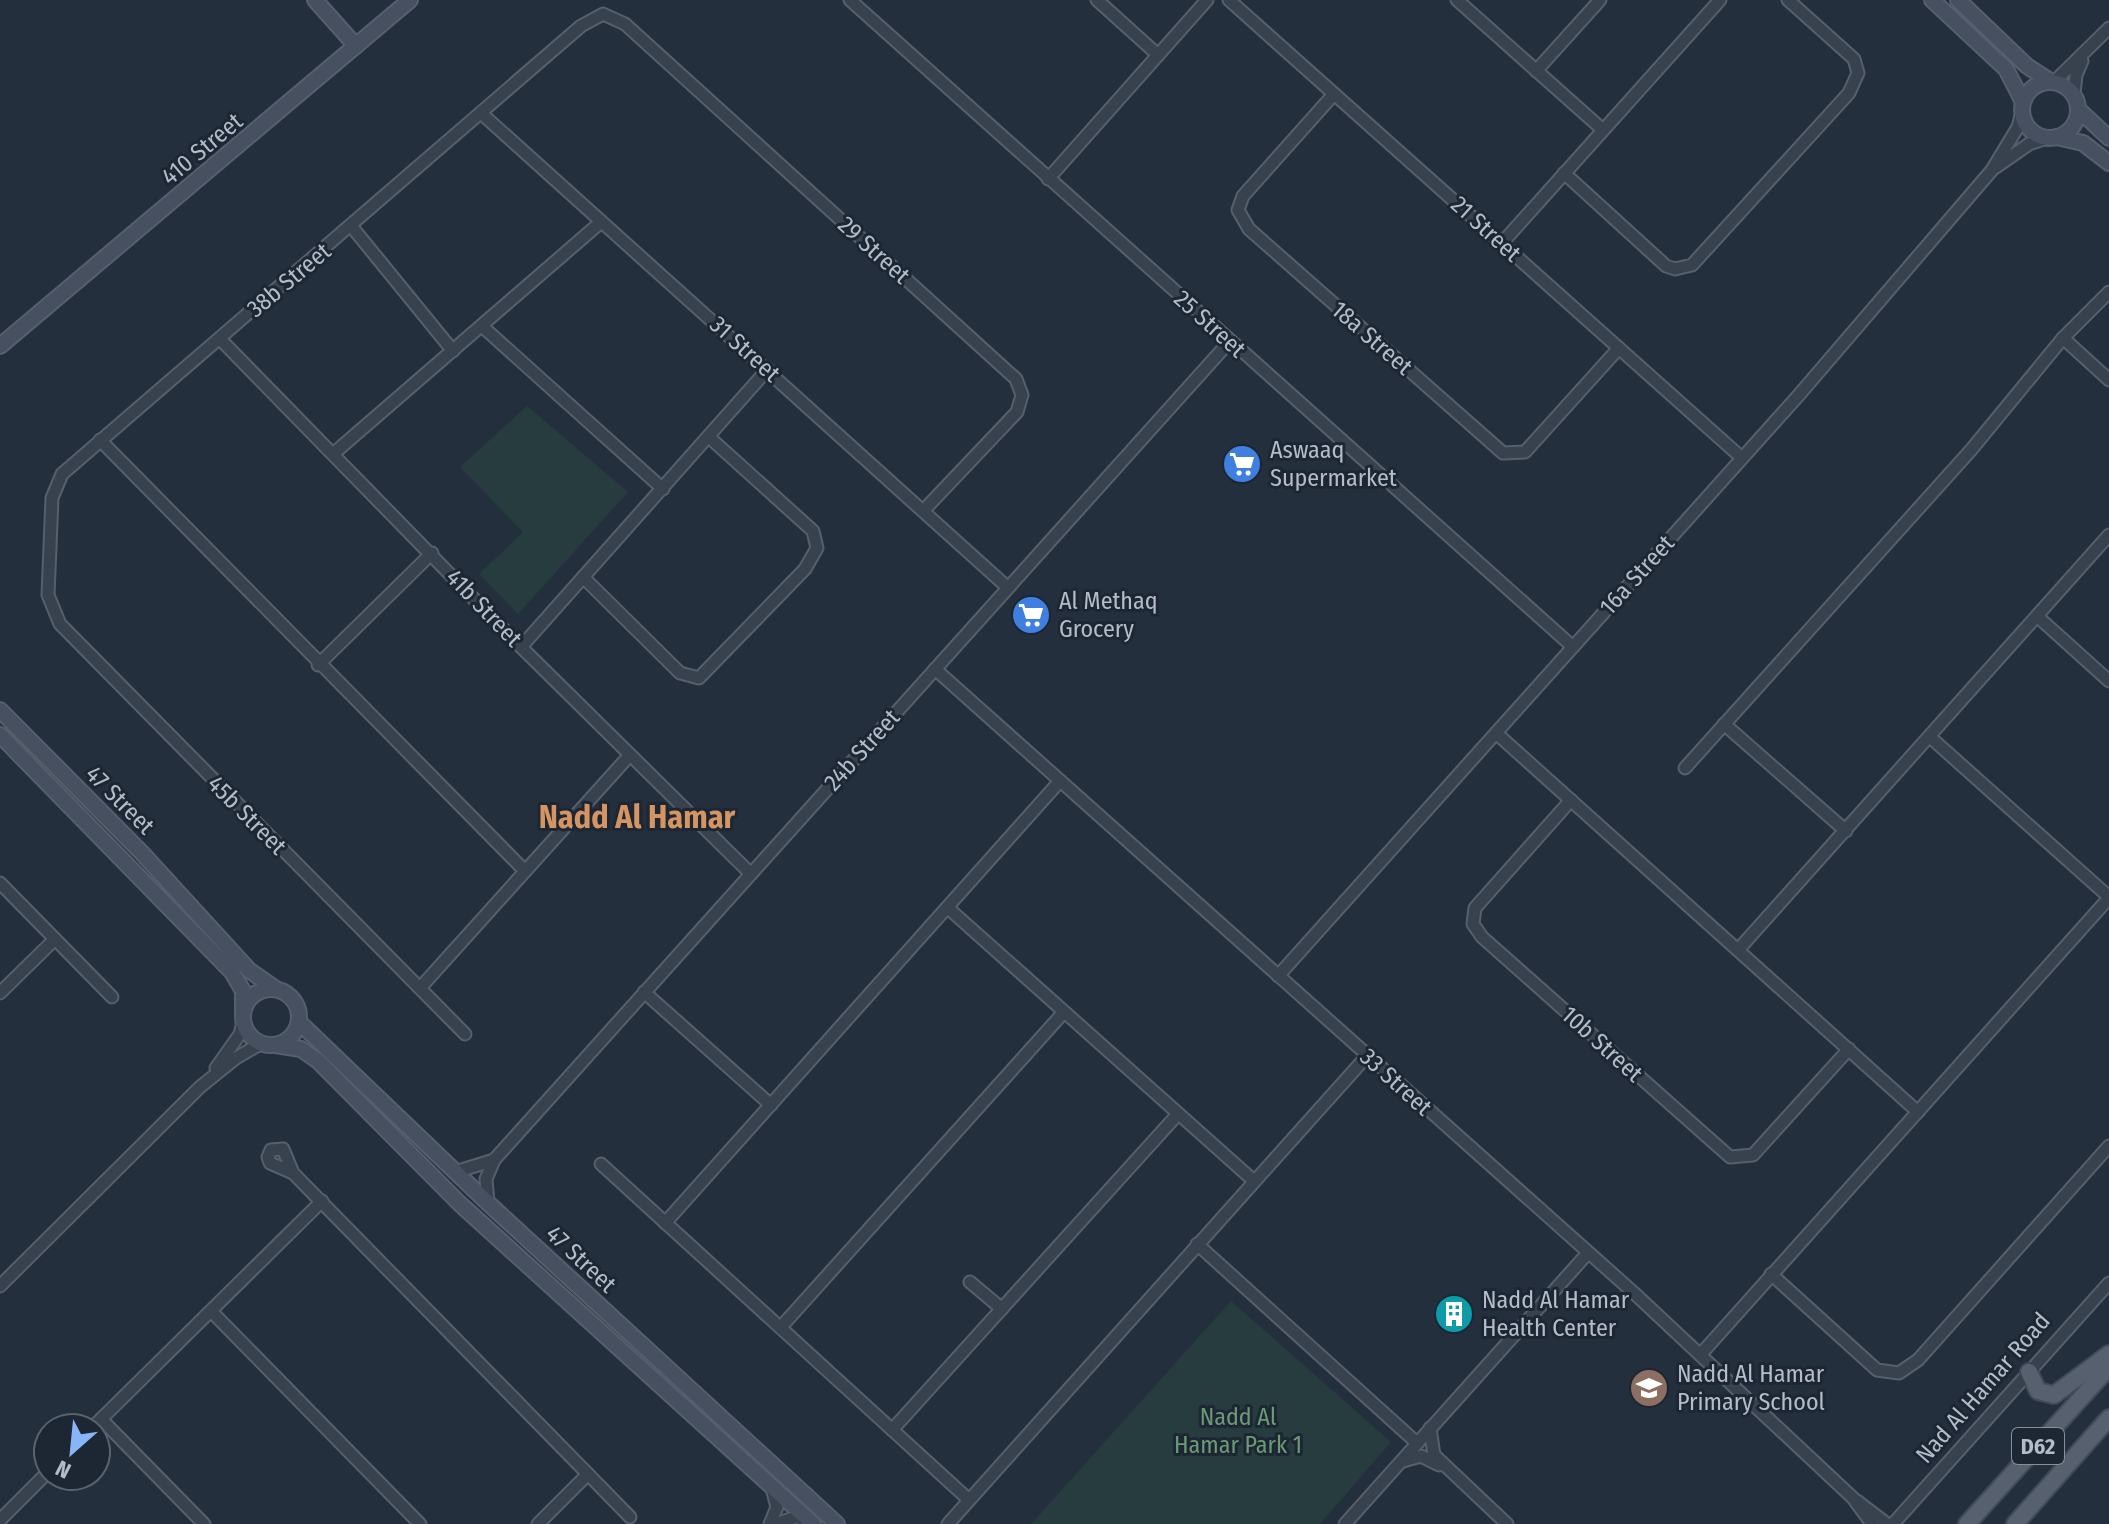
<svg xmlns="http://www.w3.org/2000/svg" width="2109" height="1524" viewBox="0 0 2109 1524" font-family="'Fira Sans Condensed',sans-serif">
  <rect width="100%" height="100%" fill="#242f3e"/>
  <g fill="#263c3f">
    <path d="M527,406L628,492L518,614L479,574L523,532L460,467Z"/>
    <path d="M1231,1301L1391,1442L1320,1524H1031Z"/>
  </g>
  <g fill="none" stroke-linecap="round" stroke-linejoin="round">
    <defs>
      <g id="street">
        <path d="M850,0L1573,647"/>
        <path d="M1097,0L1158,55"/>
        <path d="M1229,0L1742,458"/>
        <path d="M1457,0L1603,130"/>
        <path d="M1536,71L1600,0"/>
        <path d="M2054,82L2109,28"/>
        <path d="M1334,94L1243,196L1238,210L1249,229L1503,453L1525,452L1619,348"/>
        <path d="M2074,94L2076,75L2082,61"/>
        <path d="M482,114L1006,586"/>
        <path d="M1996,167L2029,144L2047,138"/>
        <path d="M1564,173L1666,266L1675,269L1692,265L1849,93L1858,73L1854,59L1788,0"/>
        <path d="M1048,179L1207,0"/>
        <path d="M352,227L453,351"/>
        <path d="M1502,243L1720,0"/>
        <path d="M483,327L663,489"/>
        <path d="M2063,338L2109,380"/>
        <path d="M220,339L521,647L751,874"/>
        <path d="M100,440L525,871"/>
        <path d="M333,454L601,222"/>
        <path d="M583,577L680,673L699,678L805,569L817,548L813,531L710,438"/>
        <path d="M2038,617L2109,681"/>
        <path d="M521,647L768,369"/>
        <path d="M318,665L432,553"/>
        <path d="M935,669L1634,1293L1853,1498L1872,1524"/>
        <path d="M1724,724L1846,831"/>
        <path d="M1496,733L1918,1112"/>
        <path d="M1930,737L2109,897"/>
        <path d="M1685,768L1971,450L2063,338L2109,292"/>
        <path d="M1571,800L1475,908L1473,924L1482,937L1730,1157L1753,1155L1849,1049"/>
        <path d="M0,883L112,997"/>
        <path d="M948,908L1254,1181"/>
        <path d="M1738,950L2109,535"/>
        <path d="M1278,976L1798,396L1992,170L2018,127L2022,112"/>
        <path d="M420,988L629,756"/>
        <path d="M644,992L771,1105"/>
        <path d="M0,993L55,939"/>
        <path d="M465,1034L60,624L48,595L52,498L62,474L581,26L603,14L625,24L1016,379L1022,395L1017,412L924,510"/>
        <path d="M216,1068L240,1034L243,1022"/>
        <path d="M601,1164L968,1499"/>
        <path d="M455,1172L494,1160"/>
        <path d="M293,1173L270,1163L268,1157L271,1150L283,1149L293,1173L630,1517"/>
        <path d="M488,1203L486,1179L494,1160L1230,341"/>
        <path d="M665,1223L1060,781"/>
        <path d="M1197,1244L1417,1443"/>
        <path d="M1771,1274L1877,1370L1899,1373L1918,1360L2109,1146"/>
        <path d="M970,1282L1002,1309"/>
        <path d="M0,1286L200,1087L236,1058L262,1043"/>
        <path d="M211,1311L420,1524"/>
        <path d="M781,1327L1064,1012"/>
        <path d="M1701,1354L2109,898"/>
        <path d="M101,1419L204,1524"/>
        <path d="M92,1428L322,1201"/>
        <path d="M1430,1428L1434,1455L1507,1524"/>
        <path d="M892,1430L1177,1115"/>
        <path d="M1403,1461L1421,1456L1439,1465"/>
        <path d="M1857,1501L1887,1524"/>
        <path d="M0,1520L48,1472"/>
        <path d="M538,1524L588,1474"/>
        <path d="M770,1524L777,1507L772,1488"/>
        <path d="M776,1524L796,1517L810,1522"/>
        <path d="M948,1524L1367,1056"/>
        <path d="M1345,1524L1587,1254"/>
        <path d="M1893,1524L2109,1283"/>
      </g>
      <g id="secondary">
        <path d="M315,0L356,46"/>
        <path d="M1932,0L2006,69L2023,102"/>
        <path d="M1958,0L2027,66L2050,81"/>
        <circle cx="2050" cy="110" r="28"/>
        <path d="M2079,110L2109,138"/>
        <path d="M2057,137L2083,143L2109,163"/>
        <path d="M0,346L410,0"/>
        <path d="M0,710L142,853L249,970L276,989"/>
        <path d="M0,735L232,972L243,991V1013"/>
        <circle cx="271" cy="1017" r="28"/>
        <path d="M299,1022L488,1203L837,1524"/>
        <path d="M276,1045L301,1049L318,1061L459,1203L813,1524"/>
      </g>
      <g id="primary">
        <path d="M2029,1372L2038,1391L2054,1395L2109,1354"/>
        <path d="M1967,1524L2109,1367"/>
        <path d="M2015,1524L2109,1418"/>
      </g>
    </defs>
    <use href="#street" stroke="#565f6c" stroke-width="15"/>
    <use href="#secondary" stroke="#565f6c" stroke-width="18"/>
    <use href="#primary" stroke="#414a57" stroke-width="20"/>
    <use href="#street" stroke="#38414e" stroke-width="11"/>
    <use href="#secondary" stroke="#465061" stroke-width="14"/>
    <use href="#primary" stroke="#56606e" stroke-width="16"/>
  </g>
  <defs>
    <symbol id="supermarket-disc" viewBox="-11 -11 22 22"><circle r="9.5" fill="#3f7fe0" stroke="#1d2633"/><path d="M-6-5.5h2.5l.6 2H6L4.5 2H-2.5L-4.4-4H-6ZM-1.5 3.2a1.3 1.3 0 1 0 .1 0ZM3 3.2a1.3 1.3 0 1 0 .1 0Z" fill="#fff"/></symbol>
    <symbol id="building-disc" viewBox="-11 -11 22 22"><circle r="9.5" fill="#0f9aa8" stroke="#1d2633"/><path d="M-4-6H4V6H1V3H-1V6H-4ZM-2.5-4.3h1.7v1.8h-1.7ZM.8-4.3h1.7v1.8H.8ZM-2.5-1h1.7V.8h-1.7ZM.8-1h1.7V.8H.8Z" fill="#fff"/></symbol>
    <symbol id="school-disc" viewBox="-11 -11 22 22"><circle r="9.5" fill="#8d6e63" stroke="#1d2633"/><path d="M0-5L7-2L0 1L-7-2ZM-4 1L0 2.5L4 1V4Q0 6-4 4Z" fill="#fff"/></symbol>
  </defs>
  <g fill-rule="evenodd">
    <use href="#supermarket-disc" x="1220" y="442" width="44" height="44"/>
    <use href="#supermarket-disc" x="1009" y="593" width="44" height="44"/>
    <use href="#building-disc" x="1432" y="1292" width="44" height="44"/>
    <use href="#school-disc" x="1627" y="1366" width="44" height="44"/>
  </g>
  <g text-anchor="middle" stroke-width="6" stroke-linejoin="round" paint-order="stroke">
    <rect fill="#1d2633" stroke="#878f9c" stroke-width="2" x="2012" y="1428" width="52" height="36" rx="6"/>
    <g font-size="22" font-weight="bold" fill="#b4bcc9">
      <text x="2038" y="1454">D62</text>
    </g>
    <g font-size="24" fill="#b4bcc9" stroke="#1d2633">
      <text transform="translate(202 149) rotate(-40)" y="8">410 Street</text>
      <text transform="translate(1486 229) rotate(42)" y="8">21 Street</text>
      <text transform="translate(874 250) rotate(42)" y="8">29 Street</text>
      <text transform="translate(289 280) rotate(-40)" y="8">38b Street</text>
      <text transform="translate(1210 324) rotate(42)" y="8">25 Street</text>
      <text transform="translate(1372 338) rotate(41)" y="8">18a Street</text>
      <text transform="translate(745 349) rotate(42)" y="8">31 Street</text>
      <text transform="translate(1637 575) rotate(-48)" y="8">16a Street</text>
      <text transform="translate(484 608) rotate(46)" y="8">41b Street</text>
      <text transform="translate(862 750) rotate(-48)" y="8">24b Street</text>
      <text transform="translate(120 800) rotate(45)" y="8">47 Street</text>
      <text transform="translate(247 815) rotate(45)" y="8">45b Street</text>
      <text transform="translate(1602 1044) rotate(42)" y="8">10b Street</text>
      <text transform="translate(1396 1082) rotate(42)" y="8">33 Street</text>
      <text transform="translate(581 1259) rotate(43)" y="8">47 Street</text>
      <text transform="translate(1983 1388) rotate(-49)" y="8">Nad Al Hamar Road</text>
    </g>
    <g font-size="24" fill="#b4bcc9" stroke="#1d2633" text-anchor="start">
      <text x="1270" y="458">Aswaaq<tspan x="1270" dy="28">Supermarket</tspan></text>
      <text x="1059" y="609">Al Methaq<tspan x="1059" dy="28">Grocery</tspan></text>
      <text x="1482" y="1308">Nadd Al Hamar<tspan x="1482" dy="28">Health Center</tspan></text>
      <text x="1677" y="1382">Nadd Al Hamar<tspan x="1677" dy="28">Primary School</tspan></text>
    </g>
    <g font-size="24" fill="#6b9a76" stroke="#1d2633">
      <text x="1238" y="1425">Nadd Al<tspan x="1238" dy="28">Hamar Park 1</tspan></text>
    </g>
    <g font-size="32" font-weight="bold" fill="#d59563" stroke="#1d2633">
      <text x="637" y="828">Nadd Al Hamar</text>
    </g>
  </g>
  <g transform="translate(72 1452) rotate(207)"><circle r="38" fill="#1d2633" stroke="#59626f" stroke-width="2"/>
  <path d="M0-6L14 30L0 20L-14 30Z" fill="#8ab4f8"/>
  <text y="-12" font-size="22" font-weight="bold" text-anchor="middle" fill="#b4bcc9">N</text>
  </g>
</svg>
